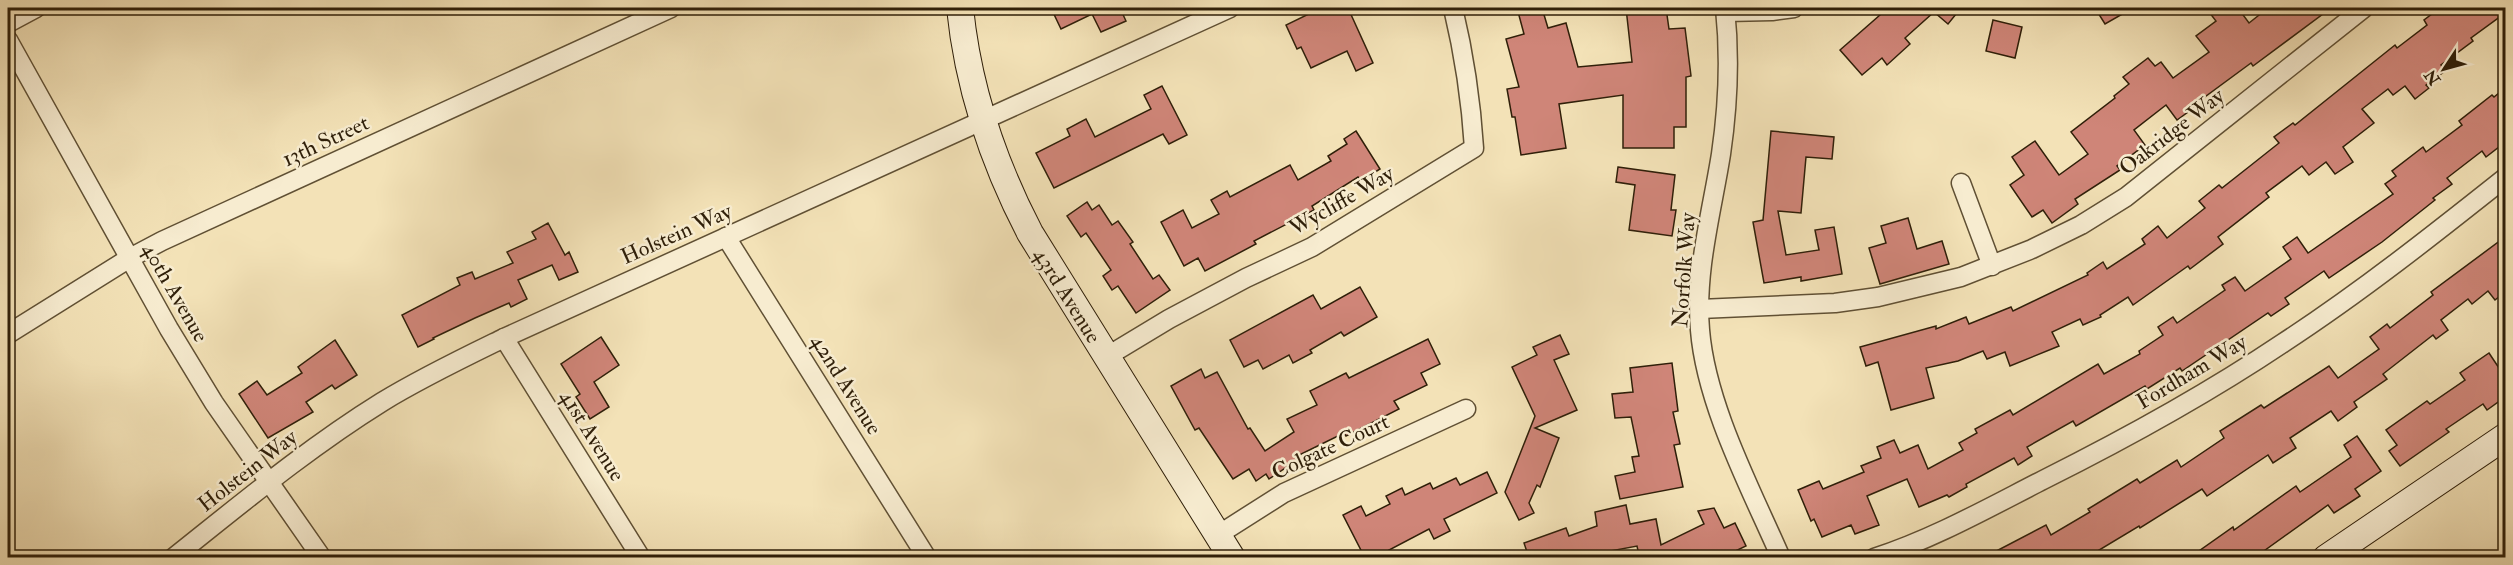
<svg xmlns="http://www.w3.org/2000/svg" width="2513" height="565" viewBox="0 0 2513 565" font-family="'IM FELL Double Pica',serif">
  <rect width="100%" height="100%" fill="#f3e2b7"/>
  <filter id="stains"><feTurbulence type="fractalNoise" baseFrequency=".00333" numOctaves="4"/><feColorMatrix values="0 0 0 0 .2 0 0 0 0 .09 0 0 0 0 .02 0 0 0 .5 -.17"/></filter>
  <radialGradient id="worn" r=".72"><stop offset=".6" stop-color="#630" stop-opacity="0"/><stop offset="1" stop-color="#630" stop-opacity=".3"/></radialGradient>
  <g fill="#cf8578" stroke="#2f1f09" stroke-width="1.5">
    <path d="M1051,8H1120L1126,21L1101,32L1092,14L1061,29Z"/>
    <path d="M1321,8H1348L1373,63L1356,71L1347,51L1311,68L1301,47L1297,49L1286,25Z"/>
    <path d="M1517,8H1542L1548,28L1566,23L1578,67L1632,62L1626,8H1666L1669,29L1685,28L1691,76L1686,77V127H1674V148H1623V95L1559,104L1566,148L1521,155L1515,117H1512L1507,89L1519,87L1506,39L1524,34Z"/>
    <path d="M1888,8H1961L1948,24L1934,12L1905,38L1910,44L1887,65L1882,58L1862,75L1840,50Z"/>
    <path d="M2095,8H2133L2105,24Z"/>
    <path d="M2206,8H2238L2249,23L2268,8H2331L2253,66L2251,63L2194,105L2195,107L2177,120L2166,105L2134,130L2145,145L2117,166L2120,170L2075,199L2078,204L2052,223L2043,210L2032,217L2010,185L2024,175L2012,157L2035,141L2059,175L2088,154L2071,132L2115,98L2114,96L2129,84L2123,77L2148,58L2155,66L2161,62L2173,78L2209,52L2196,36L2216,21Z"/>
    <path d="M2440,8H2505V13L2471,38L2473,41L2441,65L2445,71L2426,85L2429,88L2415,99L2405,86L2393,95L2388,89L2362,109L2374,123L2343,147L2353,162L2335,174L2326,162L2309,175L2302,166L2266,193L2269,197L2218,237L2223,244L2190,269L2188,266L2133,305L2128,297L2100,315L2101,317L2083,325L2080,319L2052,332L2059,346L2010,366L2005,352L1987,359L1983,351L1958,361L1926,368L1934,398L1891,410L1878,362L1866,366L1860,347L1936,326V329L1966,317L1969,324L2011,307L2013,311L2088,275L2087,273L2103,262L2107,269L2145,244L2142,239L2158,226L2167,238L2205,208L2199,201L2219,185L2222,188L2250,166L2279,143L2274,137L2293,123L2295,125L2395,45L2397,48L2427,25L2424,20Z"/>
    <path d="M1993,20L2022,27L2015,58L1986,51Z"/>
    <path d="M1162,86L1187,135L1169,144L1163,134L1054,188L1036,153L1070,136L1067,129L1086,119L1095,137L1151,109L1144,95Z"/>
    <path d="M2505,88V131L2499,136L2504,143L2486,157L2482,151L2447,178L2452,184L2433,198L2435,200L2382,242L2329,278L2324,271L2285,298L2289,304L2271,316L2268,313L2182,371L2180,368L2147,389L2145,386L2076,426L2073,421L2027,447L2032,456L2018,465L2014,458L1966,484L1967,487L1949,497L1947,495L1919,507L1907,479L1867,496L1879,525L1855,534L1851,525L1822,537L1814,519L1811,521L1798,490L1819,481L1823,489L1864,472L1861,466L1881,458L1877,447L1894,440L1900,453L1918,445L1928,469L1963,450L1959,443L1977,433L1975,429L2010,410L2013,415L2098,364L2104,374L2140,354L2139,351L2163,335L2158,327L2173,317L2177,323L2225,290L2222,285L2235,277L2245,291L2291,259L2283,247L2297,237L2308,253L2393,194L2385,184L2396,176L2392,171L2423,147L2426,152L2462,125L2459,121L2492,95L2494,97Z"/>
    <path d="M1356,131L1380,169L1361,181L1358,177L1312,206L1314,210L1254,241L1256,244L1205,271L1198,258L1184,266L1161,222L1183,210L1192,228L1219,214L1211,200L1227,191L1230,197L1290,165L1298,180L1331,161L1328,156L1347,144L1344,139Z"/>
    <path d="M1771,131L1834,137L1832,159L1806,157L1801,213L1778,211L1786,255L1819,250L1815,230L1834,227L1842,274L1801,281V277L1764,283L1753,222L1763,220Z"/>
    <path d="M1618,167L1675,175L1671,210H1676L1672,236L1629,230L1635,185L1616,182Z"/>
    <path d="M1087,202L1092,210L1099,205L1112,225L1118,221L1133,242L1130,244L1153,279L1159,275L1170,290L1136,313L1118,286L1112,290L1103,276L1111,270L1086,233L1081,237L1067,216Z"/>
    <path d="M1908,218L1917,249L1942,241L1949,264L1880,284L1869,248L1886,243L1881,226Z"/>
    <path d="M548,223L565,255L569,252L578,272L559,280L552,265L518,280L527,299L511,307L509,303L475,318L433,338L434,339L418,347L402,315L460,285L457,278L472,272L475,279L513,263L507,252L536,239L532,232Z"/>
    <path d="M2505,237V292L2495,300L2488,291L2472,304L2468,299L2441,320L2448,330L2436,339L2433,335L2383,374L2387,379L2354,402L2357,407L2338,421L2331,411L2290,438L2296,448L2273,463L2268,455L2207,496L2202,489L2140,528L2139,526L2086,558H1983L2046,525L2051,535L2090,512L2088,509L2137,479L2140,483L2177,460L2181,467L2224,438L2220,431L2261,405L2264,408L2329,366L2338,378L2379,349L2370,337L2387,324L2390,328L2433,295L2431,292Z"/>
    <path d="M1360,287L1377,317L1344,336L1341,332L1310,350L1312,353L1293,363L1289,355L1263,369L1258,360L1244,367L1230,340L1313,295L1321,309Z"/>
    <path d="M1560,335L1569,354L1554,360L1577,410L1535,428L1559,438L1540,487L1537,485L1529,503L1534,513L1519,520L1505,492L1535,416L1512,367L1537,355L1533,347Z"/>
    <path d="M601,337L619,365L594,382L609,407L590,419L576,397L580,394L561,364Z"/>
    <path d="M1428,339L1440,364L1421,373L1427,385L1394,401L1399,409L1346,436L1344,433L1295,457L1297,460L1269,479L1266,474L1256,481L1249,469L1233,479L1199,428L1195,430L1171,386L1201,369L1205,378L1217,372L1248,429L1250,428L1265,451L1294,432L1287,419L1317,405L1310,391L1346,373L1349,378Z"/>
    <path d="M335,340L357,375L335,389L332,385L306,402L313,412L268,438L239,394L257,381L267,395L302,373L298,367Z"/>
    <path d="M2489,353L2505,377V397L2487,410L2483,404L2446,429L2449,432L2400,466L2389,451L2397,445L2386,430L2427,401L2430,404L2465,380L2460,373Z"/>
    <path d="M1672,363L1678,411L1673,412L1680,444L1674,445L1683,487L1620,499L1615,476L1635,472L1632,457L1639,456L1631,417L1615,418L1612,394L1633,392L1630,368Z"/>
    <path d="M2357,436L2381,471L2355,489L2360,496L2334,513L2328,505L2254,558H2189L2233,527L2234,530L2296,486L2300,492L2351,457L2344,445Z"/>
    <path d="M1487,472L1497,493L1444,519L1450,531L1434,539L1429,529L1374,558H1365L1343,515L1361,506L1366,516L1390,504L1386,496L1402,488L1405,495L1430,483L1433,489L1456,478L1460,485Z"/>
    <path d="M1626,505L1630,524L1656,519L1661,545L1704,524L1698,511L1714,508L1724,528L1735,523L1746,546L1721,558H1635L1639,555L1637,546L1594,554L1596,558H1529L1524,543L1566,528L1569,536L1597,526L1595,512Z"/>
  </g>
  <g fill="none" stroke-linecap="round" stroke-linejoin="round">
    <defs>
      <g id="street">
        <path d="M1725,8C1730,55 1728,106 1721,154C1712,211 1695,271 1700,330C1706,405 1751,489 1781,558"/>
        <path d="M1726,12L1772,11L1794,8"/>
        <path d="M8,23L36,8"/>
        <path d="M8,40L169,329L214,403L322,558"/>
        <path d="M1961,183L1992,266"/>
        <path d="M726,237L927,558"/>
        <path d="M1700,309L1835,303L1878,297L1961,277L2032,249L2081,225L2126,197L2364,8"/>
        <path d="M8,334L128,259L162,241L671,8"/>
        <path d="M504,338L641,558"/>
        <path d="M1106,357L1169,319L1246,278L1312,247L1474,148C1471,100 1464,54 1453,8"/>
        <path d="M1218,535L1284,493L1466,409"/>
        <path d="M173,558C241,504 308,448 382,402C421,378 463,358 504,338L1230,8"/>
        <path d="M1874,558C1933,539 1988,508 2043,480C2125,439 2207,394 2283,343C2361,292 2433,235 2506,177"/>
      </g>
      <g id="secondary">
        <path d="M960,8C968,88 993,162 1030,233L1232,558"/>
        <path d="M2326,558L2506,436"/>
      </g>
    </defs>
    <use href="#street" stroke="#605034" stroke-width="21"/>
    <use href="#secondary" stroke="#2f1f09" stroke-width="28"/>
    <use href="#street" stroke="#f7ecd0" stroke-width="18"/>
    <use href="#secondary" stroke="#f7ecd0" stroke-width="26"/>
  </g>
  <g text-anchor="middle" stroke-width="5" stroke-linejoin="round" paint-order="stroke">
    <g font-size="22" fill="#2f1f09" stroke="#f7ecd0">
      <text transform="translate(2171 131) rotate(-38)" y="8">Oakridge Way</text>
      <text transform="translate(325 140) rotate(-25)" y="8">13th Street</text>
      <text transform="translate(1341 200) rotate(-30)" y="8">Wycliffe Way</text>
      <text transform="translate(676 233) rotate(-24)" y="8">Holstein Way</text>
      <text transform="translate(1683 270) rotate(-86)" y="8">Norfolk Way</text>
      <text transform="translate(176 292) rotate(60)" y="8">40th Avenue</text>
      <text transform="translate(1068 295) rotate(58)" y="8">43rd Avenue</text>
      <text transform="translate(2191 371) rotate(-31)" y="8">Fordham Way</text>
      <text transform="translate(847 384) rotate(58)" y="8">42nd Avenue</text>
      <text transform="translate(593 435) rotate(58)" y="8">41st Avenue</text>
      <text transform="translate(1330 446) rotate(-25)" y="8">Colgate Court</text>
      <text transform="translate(247 470) rotate(-38)" y="8">Holstein Way</text>
    </g>
  </g>
  <rect width="2513" height="565" fill="none" stroke="#f3e2b7" stroke-width="30"/>
  <rect x="9" y="9" width="2495" height="547" fill="none" stroke="#2f1f09" stroke-width="3"/>
  <rect x="15" y="15" width="2483" height="535" fill="none" stroke="#2f1f09" stroke-width="1.5"/>
  <g transform="translate(2444 69) rotate(234)" stroke="#f7ecd0" stroke-width="4.5" paint-order="stroke">
  <path d="M0-4.5L10 22L0 15L-10 22Z" fill="#2f1f09"/>
  <text y="-9" font-size="16" font-weight="bold" text-anchor="middle" fill="#2f1f09">N</text>
  </g>
  <rect width="100%" height="100%" filter="url(#stains)"/>
  <rect width="100%" height="100%" fill="url(#worn)"/>
</svg>
